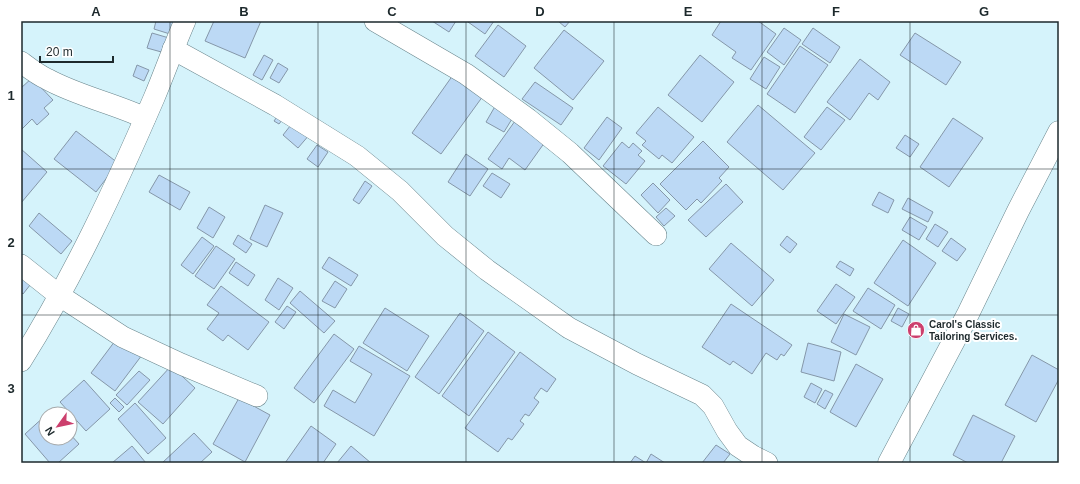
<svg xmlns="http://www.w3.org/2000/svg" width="1080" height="484" viewBox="0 0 1080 484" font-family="Arial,sans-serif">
  <rect width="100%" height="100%" fill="#d5f3fb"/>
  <g fill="#bcd9f5" stroke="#8597a9">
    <path d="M156,21H174L170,34L154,29Z"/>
    <path d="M214,21H261L245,58L205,41Z"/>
    <path d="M432,21H456L449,32Z"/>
    <path d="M468,21H494L485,34L468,22Z"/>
    <path d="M558,21H570L565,27Z"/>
    <path d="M721,21H758L776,34L751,70L732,58L736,52L712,35Z"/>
    <path d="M498,25L526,46L504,77L475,56Z"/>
    <path d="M784,28L801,40L784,65L767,52Z"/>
    <path d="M813,28L840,47L830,63L802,44Z"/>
    <path d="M564,30L604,61L573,100L534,68Z"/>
    <path d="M152,33L169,38L165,53L147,48Z"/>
    <path d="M915,33L961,62L946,85L900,55Z"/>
    <path d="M800,46L828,65L795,113L767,94Z"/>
    <path d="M264,55L273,60L262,80L253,75Z"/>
    <path d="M700,55L734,82L702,122L668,95Z"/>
    <path d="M764,57L780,67L766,89L750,79Z"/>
    <path d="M860,59L890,82L878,100L869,93L850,120L827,102Z"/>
    <path d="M278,63L288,69L279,83L270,78Z"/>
    <path d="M137,65L149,70L144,81L133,76Z"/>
    <path d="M453,75L483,96L441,154L412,133Z"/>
    <path d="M32,78L53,100L44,108L49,114L37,125L32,119L21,130V88Z"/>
    <path d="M535,82L573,108L561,125L522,99Z"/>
    <path d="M497,103L515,114L504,132L486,122Z"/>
    <path d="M758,105L815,153L783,190L727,142Z"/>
    <path d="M658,107L694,137L672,163L662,155L659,159L642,145L646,141L636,133Z"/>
    <path d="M827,107L845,120L821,150L804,137Z"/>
    <path d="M281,111L286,115L279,124L274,121Z"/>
    <path d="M607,117L622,128L599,160L584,148Z"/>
    <path d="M953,118L983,138L949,187L920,167Z"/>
    <path d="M294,121L310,134L298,148L283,135Z"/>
    <path d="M515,121L545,142L525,170L509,158L502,169L488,159Z"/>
    <path d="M76,131L118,163L96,192L54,159Z"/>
    <path d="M905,135L919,144L910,157L896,148Z"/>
    <path d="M703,141L729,167L719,178L722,181L701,203L697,199L686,210L660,184Z"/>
    <path d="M622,142L629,148L633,143L642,151L638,155L645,161L626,184L603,166Z"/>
    <path d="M317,145L328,152L318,167L307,159Z"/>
    <path d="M21,149L47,172L21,203Z"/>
    <path d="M466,154L488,169L470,196L448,182Z"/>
    <path d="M492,173L510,184L501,198L483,186Z"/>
    <path d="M159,175L190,192L180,210L149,192Z"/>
    <path d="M365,181L372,186L359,204L353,200Z"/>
    <path d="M653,183L670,200L658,213L641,195Z"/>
    <path d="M726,184L743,202L706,237L688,220Z"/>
    <path d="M879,192L894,200L888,213L872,205Z"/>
    <path d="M908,198L933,212L928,222L902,209Z"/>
    <path d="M265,205L283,213L267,247L250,239Z"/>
    <path d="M209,207L225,217L213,238L197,228Z"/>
    <path d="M666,208L675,216L664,226L656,217Z"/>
    <path d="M39,213L72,241L61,254L29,226Z"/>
    <path d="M910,217L927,227L919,240L902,230Z"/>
    <path d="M935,224L948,232L938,247L926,239Z"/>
    <path d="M238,235L252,244L246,253L233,244Z"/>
    <path d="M787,236L797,244L790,253L780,245Z"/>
    <path d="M202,237L214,246L193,274L181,265Z"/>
    <path d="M951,238L966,249L957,261L942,251Z"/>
    <path d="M903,240L936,263L908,306L874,283Z"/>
    <path d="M731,243L774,280L752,306L709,269Z"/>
    <path d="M216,246L235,259L214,289L195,276Z"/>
    <path d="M329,257L358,275L351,286L322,268Z"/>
    <path d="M840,261L854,269L850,276L836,267Z"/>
    <path d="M236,262L255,275L248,286L229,273Z"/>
    <path d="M21,270L34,280L23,294L21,292Z"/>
    <path d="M278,278L293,288L279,310L265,300Z"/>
    <path d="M335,281L347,289L335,308L322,301Z"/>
    <path d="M836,284L855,297L836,324L817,311Z"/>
    <path d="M221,286L269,322L248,350L228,335L223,341L207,329L219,313L207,305Z"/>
    <path d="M868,288L895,305L881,329L853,311Z"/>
    <path d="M300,291L335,321L324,333L290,303Z"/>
    <path d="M731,304L792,345L784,356L781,354L777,360L766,353L752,374L733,361L730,365L702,347Z"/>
    <path d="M287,306L296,312L284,329L275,322Z"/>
    <path d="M385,308L429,336L407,371L363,343Z"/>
    <path d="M898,308L909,314L902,327L891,321Z"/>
    <path d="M460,313L484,331L439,394L415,377Z"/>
    <path d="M844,314L870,327L856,355L831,342Z"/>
    <path d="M488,332L515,352L469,416L442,396Z"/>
    <path d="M334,334L354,349L314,403L294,388Z"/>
    <path d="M118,337L142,355L115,391L91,373Z"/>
    <path d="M808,343L841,352L834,381L801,372Z"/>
    <path d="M359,346L410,376L374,436L324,406L333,390L355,403L372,374L350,361Z"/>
    <path d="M520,352L556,379L547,392L541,388L534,398L539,402L529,416L525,414L520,421L524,424L512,440L508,438L498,452L465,428Z"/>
    <path d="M1032,355L1059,370V379L1036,422L1005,405Z"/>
    <path d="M856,364L883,379L856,427L830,412Z"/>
    <path d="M171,366L195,388L163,424L138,402Z"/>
    <path d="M139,371L150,380L127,405L116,395Z"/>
    <path d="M84,380L110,409L86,431L60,402Z"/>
    <path d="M811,383L822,389L815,403L804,397Z"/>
    <path d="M825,390L833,394L825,409L817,404Z"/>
    <path d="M115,398L124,407L119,412L110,403Z"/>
    <path d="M239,398L270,415L245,462L213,444Z"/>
    <path d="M135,403L166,438L148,454L118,419Z"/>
    <path d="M46,415V438H70V434L79,444L58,463H50L25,434Z"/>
    <path d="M973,415L1015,436L1001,463H968L953,455Z"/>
    <path d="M311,426L336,444L323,463H285Z"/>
    <path d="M194,433L212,452L200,463H162Z"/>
    <path d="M716,445L730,454L723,463H702Z"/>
    <path d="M132,446L146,463H112Z"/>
    <path d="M351,446L371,463H337Z"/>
    <path d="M651,454L665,463H630L635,456L646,463Z"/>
  </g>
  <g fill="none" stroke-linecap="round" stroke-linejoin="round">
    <defs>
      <g id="minor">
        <path d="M375,21L466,74L528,119L570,153L656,235"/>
        <path d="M173,49L275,105L357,156L400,191L445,236L487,270L569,328L637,364L702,395L713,406L727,431L738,446L753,456L767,463"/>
        <path d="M21,62C29,68 38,75 47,79C78,96 113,103 145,118"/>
        <path d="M21,265L60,296L123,337L181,364L257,396"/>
        <path d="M21,361C73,278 115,188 154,98C165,72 174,46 185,21"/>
      </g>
      <path id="tertiary" d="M889,463L967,316L1018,211L1059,132"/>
    </defs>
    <use href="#minor" stroke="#69858c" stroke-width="22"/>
    <use href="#tertiary" stroke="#69858c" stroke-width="23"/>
    <use href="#minor" stroke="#fff" stroke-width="21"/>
    <use href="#tertiary" stroke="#fff" stroke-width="22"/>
  </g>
  <path fill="none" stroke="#1d292c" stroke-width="1" stroke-opacity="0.55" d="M170,21V463M318,21V463M466,21V463M614,21V463M762,21V463M910,21V463M21,169H1059M21,315H1059"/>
  <defs>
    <symbol id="shop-disc" viewBox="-11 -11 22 22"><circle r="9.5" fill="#cc3f6d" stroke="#fff"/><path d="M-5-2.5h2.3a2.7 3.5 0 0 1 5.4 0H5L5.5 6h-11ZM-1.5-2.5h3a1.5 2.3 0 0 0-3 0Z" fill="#fff"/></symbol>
  </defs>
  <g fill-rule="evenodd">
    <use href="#shop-disc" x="906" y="320" width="20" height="20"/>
  </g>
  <g text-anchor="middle" stroke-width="4" stroke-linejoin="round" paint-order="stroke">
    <g font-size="10" font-weight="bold" fill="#1d292c" stroke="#fff" text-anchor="start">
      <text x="929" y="328">Carol's Classic<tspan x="929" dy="12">Tailoring Services.</tspan></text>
    </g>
  </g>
  <rect width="1080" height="484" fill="none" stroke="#ffffff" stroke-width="44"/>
  <g transform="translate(58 426) rotate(237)"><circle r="19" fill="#ffffff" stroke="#a5a9ab"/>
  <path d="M0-3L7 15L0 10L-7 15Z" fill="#cc3f6d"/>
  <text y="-6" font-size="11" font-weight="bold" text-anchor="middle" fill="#1d292c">N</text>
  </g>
  <path d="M40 56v6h73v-6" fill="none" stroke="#1d292c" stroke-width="2"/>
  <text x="46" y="56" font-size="12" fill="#1d292c" stroke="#ffffff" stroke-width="3" paint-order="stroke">20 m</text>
  <rect x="22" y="22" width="1036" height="440" fill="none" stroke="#1d292c" stroke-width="1.5"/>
  <g font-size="13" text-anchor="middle" font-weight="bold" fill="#1d292c">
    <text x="96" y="16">A</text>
    <text x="244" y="16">B</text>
    <text x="392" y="16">C</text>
    <text x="540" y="16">D</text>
    <text x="688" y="16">E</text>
    <text x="836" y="16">F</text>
    <text x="984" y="16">G</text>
    <text x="11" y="100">1</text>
    <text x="11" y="247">2</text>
    <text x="11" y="393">3</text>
  </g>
</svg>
